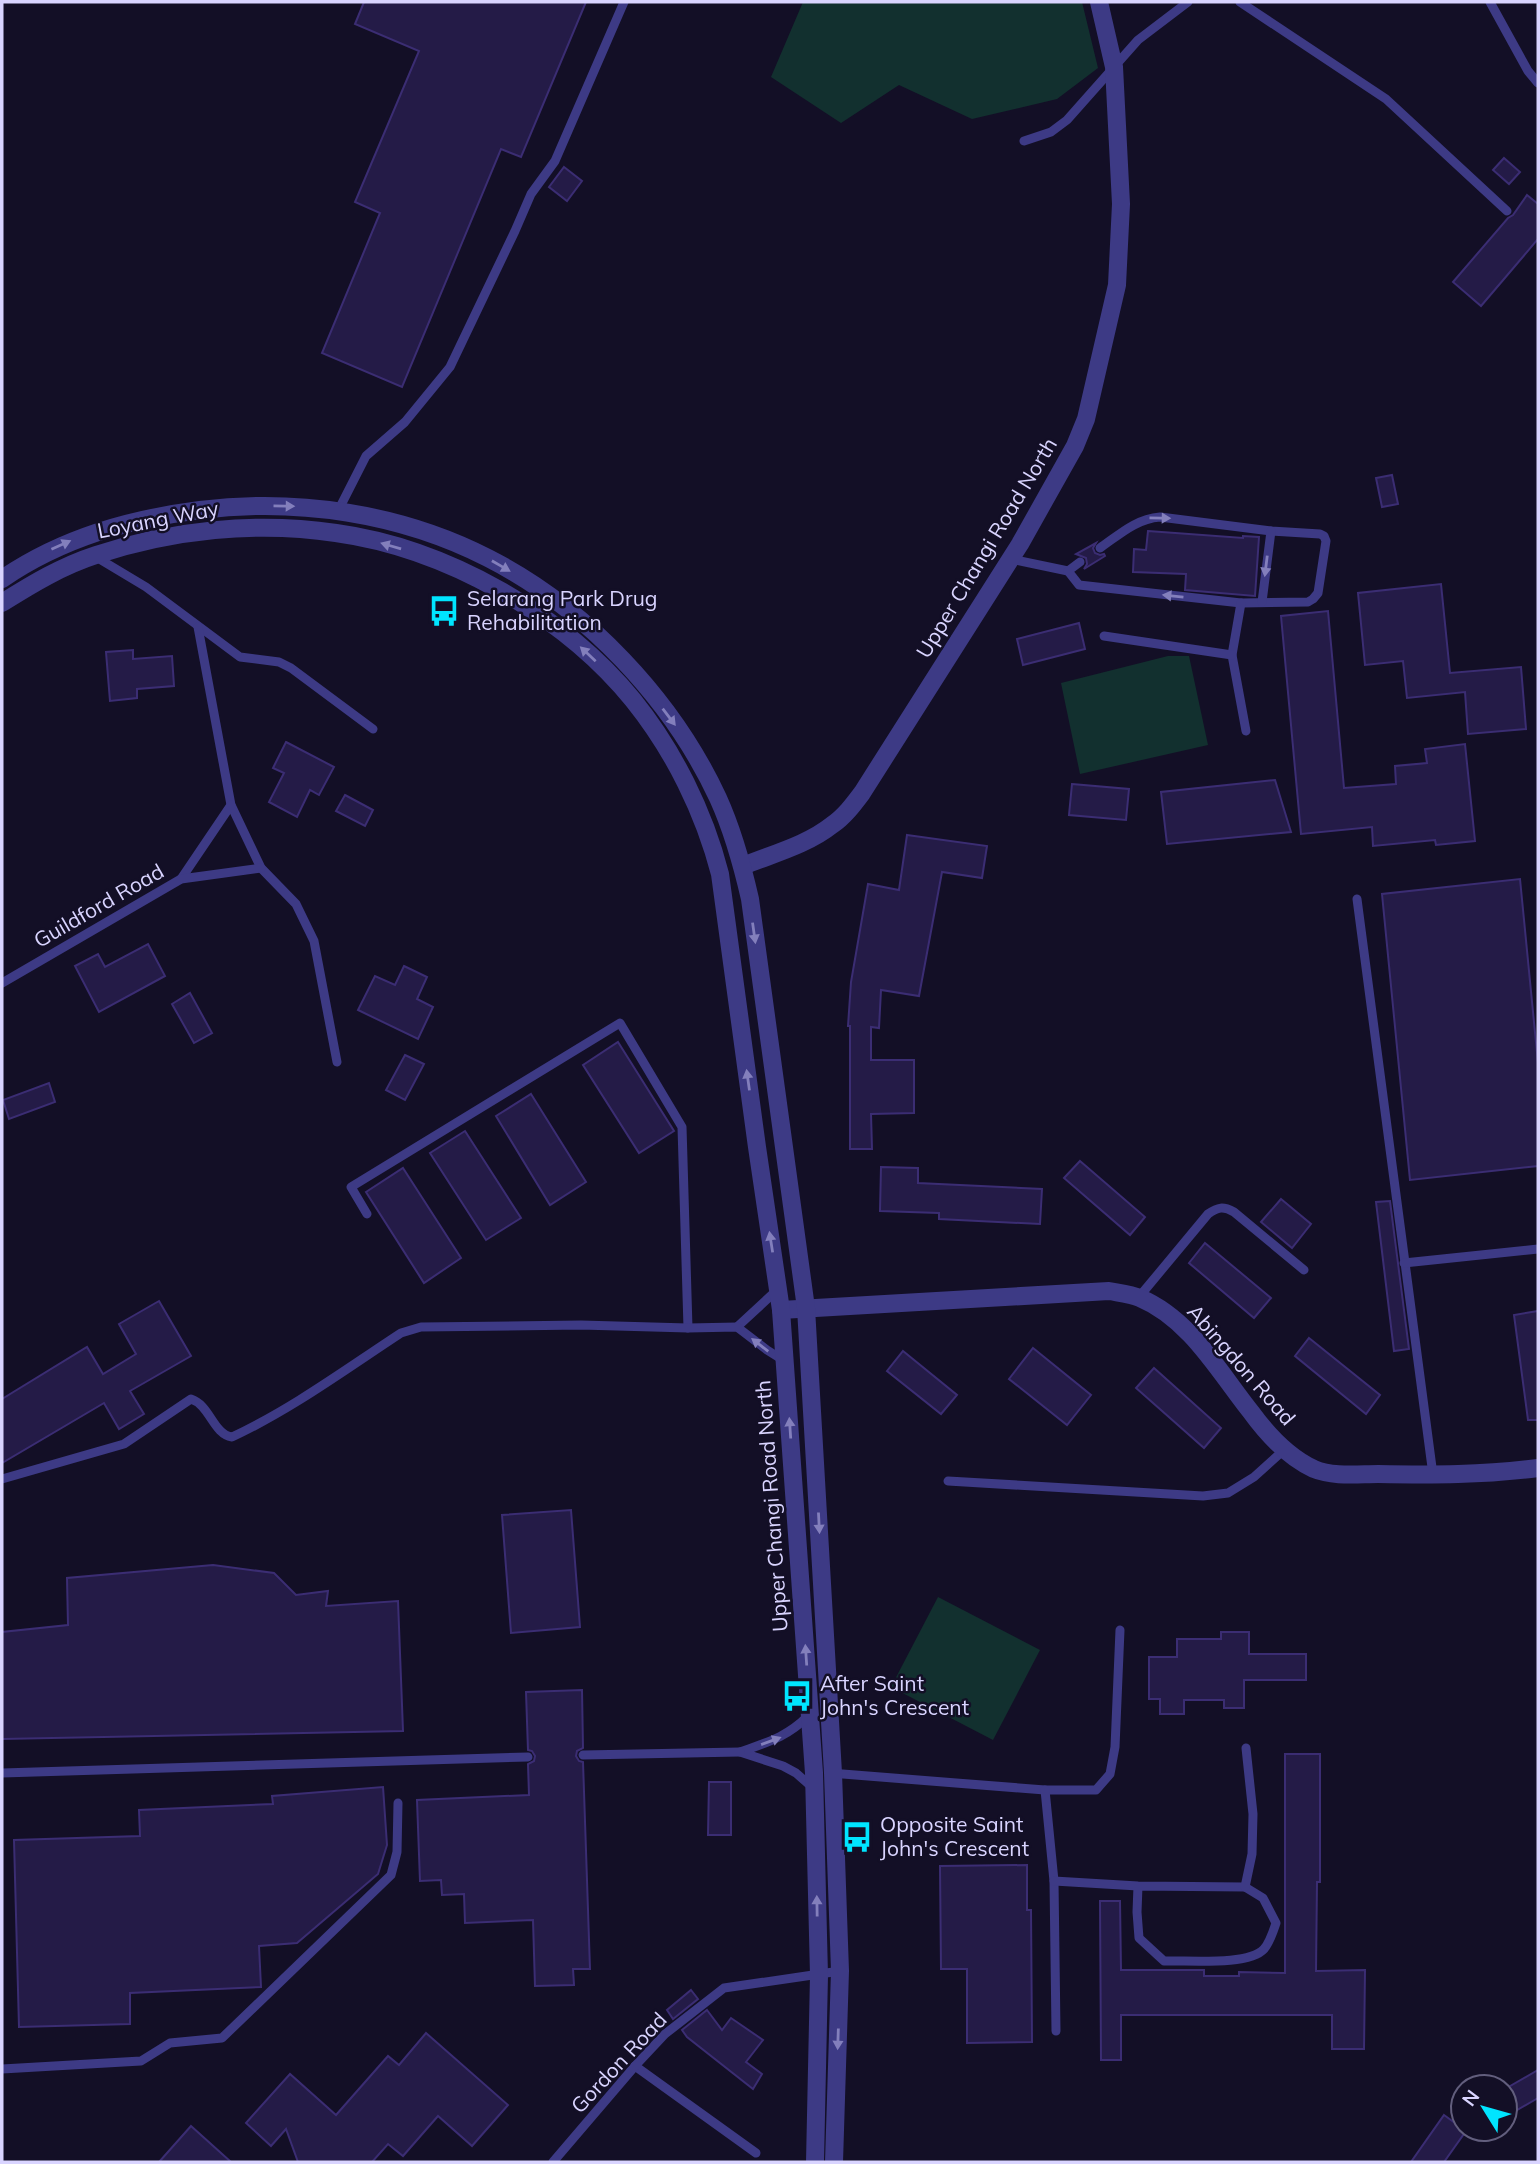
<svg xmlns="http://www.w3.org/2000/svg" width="1540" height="2164" viewBox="0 0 1540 2164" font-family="Mulish,sans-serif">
  <rect width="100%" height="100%" fill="#130f26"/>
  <g fill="#12302f">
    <path d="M803,2H1082L1098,68L1057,99L972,119L899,85L841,123L771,77Z"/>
    <path d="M1168,656H1189L1208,745L1080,774L1061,683Z"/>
    <path d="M938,1597L1040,1650L993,1740L891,1687Z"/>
  </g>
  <g fill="#241b47" stroke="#3b2d73" stroke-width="2">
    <path d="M364,2H586L521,157L501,149L402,387L322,353L380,213L355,202L419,51L355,24Z"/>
    <path d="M1504,158L1520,172L1509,184L1493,170Z"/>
    <path d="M564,167L582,181L567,201L549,187Z"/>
    <path d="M1527,195L1538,204V239L1481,306L1453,282L1508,218L1513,215Z"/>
    <path d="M1392,475L1398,504L1382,507L1376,478Z"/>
    <path d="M1148,531L1243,538V536L1259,537L1255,596L1185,590L1186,574L1133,572L1134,549L1146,550Z"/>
    <path d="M1096,543L1093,548L1095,553L1100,555L1104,554L1105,556L1084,569L1087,564L1086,558L1076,554Z"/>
    <path d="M1441,584L1450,673L1521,667L1526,729L1468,734L1465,692L1407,698L1403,661L1365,665L1358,593Z"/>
    <path d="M1328,611L1344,788L1396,784L1395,766L1427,763L1425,749L1465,744L1475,841L1436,845L1435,840L1373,846L1372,827L1301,834L1281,616Z"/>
    <path d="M1079,623L1085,649L1023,665L1017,639Z"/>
    <path d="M133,650V659L172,656L174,686L137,689V698L110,701L106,652Z"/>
    <path d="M286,742L334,767L319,795L310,790L297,817L269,802L284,773L273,768Z"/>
    <path d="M1275,780L1291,832L1167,844L1161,792Z"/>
    <path d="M1072,784L1129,789L1126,820L1069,815Z"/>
    <path d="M345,795L373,810L365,826L336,811Z"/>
    <path d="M907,835L987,846L982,878L942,872L919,996L881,990L879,1028L871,1027V1060H914V1113L871,1114L872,1149H850V1026H848L851,982L868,884L899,890Z"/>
    <path d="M1520,879L1538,1063V1166L1410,1180L1382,894Z"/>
    <path d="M148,944L165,976L99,1012L75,966L98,954L105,967Z"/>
    <path d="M404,966L427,977L417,999L433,1007L418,1039L358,1010L375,976L395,985Z"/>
    <path d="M190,993L212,1033L194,1043L172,1004Z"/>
    <path d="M618,1042L674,1131L639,1153L583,1065Z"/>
    <path d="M405,1055L424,1064L405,1100L386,1090Z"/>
    <path d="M49,1083L55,1102L9,1119L3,1100Z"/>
    <path d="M531,1094L586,1182L550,1205L496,1116Z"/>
    <path d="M465,1131L521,1218L486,1240L430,1153Z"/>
    <path d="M1080,1161L1145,1217L1130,1235L1064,1178Z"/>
    <path d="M881,1167L918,1168V1183L1042,1189L1040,1224L939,1219V1213L880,1211Z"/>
    <path d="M403,1168L461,1258L424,1283L366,1192Z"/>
    <path d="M1281,1199L1311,1224L1292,1248L1261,1222Z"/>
    <path d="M1390,1201L1409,1349L1394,1351L1376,1202Z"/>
    <path d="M1205,1243L1271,1298L1254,1318L1189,1263Z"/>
    <path d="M159,1301L191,1356L130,1391L144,1414L119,1429L104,1403L2,1463V1399L87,1347L103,1374L136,1354L119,1324Z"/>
    <path d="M1538,1311V1420H1528L1514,1315Z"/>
    <path d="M1309,1338L1380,1395L1366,1414L1295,1356Z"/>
    <path d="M1033,1348L1091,1395L1067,1425L1009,1379Z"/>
    <path d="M903,1351L957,1395L941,1414L887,1371Z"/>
    <path d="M1154,1368L1221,1428L1204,1448L1136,1388Z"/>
    <path d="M571,1510L580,1627L511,1633L502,1515Z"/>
    <path d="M213,1565L274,1573L296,1595L328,1591L326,1606L398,1601L403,1731L2,1739V1632L68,1625L67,1578Z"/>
    <path d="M1221,1632H1249V1654H1306V1680H1244V1708H1224V1700H1184V1714H1160V1699H1149V1657H1177V1639H1221Z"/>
    <path d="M582,1690L583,1748L577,1751L576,1756L579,1761L583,1762L590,1969H573L574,1985L535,1986L533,1920L465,1923L464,1894L442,1895L441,1880L420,1881L417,1800L529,1795L528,1764L534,1761L535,1756L532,1751L528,1750L526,1692Z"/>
    <path d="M1285,1754H1320V1882H1317L1316,1971L1365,1970L1364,2049H1332V2015H1121V2060H1101L1100,1901H1120L1121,1970H1204V1976H1239V1972L1285,1973Z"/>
    <path d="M709,1782H731V1835H708Z"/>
    <path d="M383,1787L387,1845L378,1874L297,1943L259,1946L261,1987L130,1993V2024L19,2027L14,1840L140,1836L139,1810L273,1804L272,1796Z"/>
    <path d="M1027,1865V1910H1031L1032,2042L967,2043V1969H941L940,1866Z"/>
    <path d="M691,1990L698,1999L673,2019L667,2010Z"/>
    <path d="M707,2010L722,2030L731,2018L763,2040L746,2062L762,2074L753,2089L687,2037L682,2030Z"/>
    <path d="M426,2033L508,2105L472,2146L438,2116L403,2156L388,2144L372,2162H298L286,2129L271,2146L246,2123L290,2074L336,2115L388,2056L399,2065Z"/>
    <path d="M1538,2070V2098L1505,2117V2089Z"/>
    <path d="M1444,2115L1466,2131L1444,2162H1411Z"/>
    <path d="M191,2126L231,2162H159Z"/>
  </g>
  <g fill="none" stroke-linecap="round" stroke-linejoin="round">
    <g stroke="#3d3a85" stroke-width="9">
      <path d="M1240,2L1386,99L1507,211"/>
      <path d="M1490,2L1528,71L1538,83"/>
      <path d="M1024,141L1051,132L1067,120L1138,40L1188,2"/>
      <path d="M338,511L366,456L405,422L450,367L515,231L531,194L555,161L624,2"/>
      <path d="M96,557L146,587L240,657L279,662L291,668L373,729"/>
      <path d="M1011,559L1068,571"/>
      <path d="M1080,562L1068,571L1079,585L1241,603L1308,602L1313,599L1318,593L1326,541L1324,536L1320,534L1271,531L1160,517C1136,519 1120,534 1100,548"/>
      <path d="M1262,602L1271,531"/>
      <path d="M1241,603L1232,655L1246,731"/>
      <path d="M198,627L231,805L261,868L296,904L314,941L337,1062"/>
      <path d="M1104,636L1232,655"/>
      <path d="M181,879L231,805"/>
      <path d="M1357,899L1433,1475"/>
      <path d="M2,983L181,879L261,868"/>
      <path d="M367,1214L351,1187L620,1023L682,1127L688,1328"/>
      <path d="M1404,1263L1538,1249"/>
      <path d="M1139,1297L1208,1214C1218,1207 1223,1206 1234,1212L1304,1270"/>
      <path d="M737,1327L777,1290"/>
      <path d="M2,1479L124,1444L191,1399C210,1405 213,1434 232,1437C292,1409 346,1369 401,1333L421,1327L581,1325L688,1328L737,1327L767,1350L783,1360"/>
      <path d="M948,1481L1203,1496L1228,1493L1254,1477L1285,1449"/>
      <path d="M808,1716C787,1737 768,1742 740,1752L783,1766L796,1773L813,1788"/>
      <path d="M583,1755L740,1752"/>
      <path d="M2,1773L528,1757"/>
      <path d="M830,1773L1045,1790H1096L1110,1774L1115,1747L1120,1630"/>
      <path d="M1045,1790L1054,1881L1056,2031"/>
      <path d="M1054,1881L1138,1886L1245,1887L1263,1898L1276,1923C1273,1932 1270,1942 1264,1949C1249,1966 1187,1960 1164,1961L1139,1938L1137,1912L1138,1886"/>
      <path d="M1245,1887L1252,1854L1253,1814L1246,1748"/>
      <path d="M635,2066L756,2153"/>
      <path d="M2,2069L141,2061L170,2043L222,2038L391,1875L397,1852L398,1803"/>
      <path d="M553,2162L635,2066L665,2034L724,1988L840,1971"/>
    </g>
    <g stroke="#3d3a85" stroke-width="18">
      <path d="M743,866C772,854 807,845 832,825C844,817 853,805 862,793L1020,544L1075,446L1086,419L1117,285L1121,204L1114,67L1099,2"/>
      <path d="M781,1310L1109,1291C1120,1293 1131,1294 1140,1298C1190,1319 1219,1372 1251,1412C1267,1434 1288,1457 1314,1469C1333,1477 1358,1474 1378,1474C1433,1475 1483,1475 1538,1468"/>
    </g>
    <g stroke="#3d3a85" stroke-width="18">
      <path d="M2,579C62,538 129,519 200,510C297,498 400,513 488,558C586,608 672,699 718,798C733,831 742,864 750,899L806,1308L833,1773L840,1971L834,2162"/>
      <path d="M2,603C32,584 62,566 96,555C172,530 256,521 336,533C445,548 563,614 633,700C674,751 704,812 720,874L757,1147L781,1310L814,1773L819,1975L815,2162"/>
    </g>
  </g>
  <defs><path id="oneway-solid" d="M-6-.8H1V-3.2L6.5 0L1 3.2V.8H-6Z" transform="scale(1.75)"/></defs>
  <g fill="#837fbc">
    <use href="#oneway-solid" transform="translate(284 506) rotate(1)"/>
    <use href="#oneway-solid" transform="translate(1160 518) rotate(1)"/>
    <use href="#oneway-solid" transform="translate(61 545) rotate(-24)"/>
    <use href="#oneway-solid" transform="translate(391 546) rotate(-164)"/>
    <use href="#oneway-solid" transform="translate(501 566) rotate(30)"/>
    <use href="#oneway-solid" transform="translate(1266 566) rotate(97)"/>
    <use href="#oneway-solid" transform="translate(1173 596) rotate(-174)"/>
    <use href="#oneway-solid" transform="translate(588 654) rotate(-137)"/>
    <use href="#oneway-solid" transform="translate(669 717) rotate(53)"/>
    <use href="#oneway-solid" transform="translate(754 933) rotate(82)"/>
    <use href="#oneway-solid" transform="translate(748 1080) rotate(-98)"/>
    <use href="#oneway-solid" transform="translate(771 1242) rotate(-99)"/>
    <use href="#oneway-solid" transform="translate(760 1345) rotate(-142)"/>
    <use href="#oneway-solid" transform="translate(790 1428) rotate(-94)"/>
    <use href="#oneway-solid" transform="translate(819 1523) rotate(87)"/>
    <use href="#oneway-solid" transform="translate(806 1655) rotate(-94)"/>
    <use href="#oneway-solid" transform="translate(771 1741) rotate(-20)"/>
    <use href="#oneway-solid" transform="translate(817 1906) rotate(-91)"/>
    <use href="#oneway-solid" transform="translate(838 2039) rotate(92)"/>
  </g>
  <defs>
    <symbol id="bus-bare" viewBox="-9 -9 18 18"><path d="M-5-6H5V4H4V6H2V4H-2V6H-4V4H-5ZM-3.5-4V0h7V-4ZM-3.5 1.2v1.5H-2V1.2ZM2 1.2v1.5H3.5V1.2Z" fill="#00e5ff" stroke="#130f26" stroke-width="2.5" paint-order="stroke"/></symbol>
  </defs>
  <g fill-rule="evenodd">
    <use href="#bus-bare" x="422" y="589" width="44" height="44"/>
    <use href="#bus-bare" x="775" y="1674" width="44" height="44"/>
    <use href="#bus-bare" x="835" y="1815" width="44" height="44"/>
  </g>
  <g text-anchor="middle" stroke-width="5" stroke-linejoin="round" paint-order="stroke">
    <g font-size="21" fill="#d9d4ff" stroke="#130f26">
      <text transform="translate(158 520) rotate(-11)" y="7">Loyang Way</text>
      <text transform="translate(987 548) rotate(-59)" y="7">Upper Changi Road North</text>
      <text transform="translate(99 906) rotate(-30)" y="7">Guildford Road</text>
      <text transform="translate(1241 1365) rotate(49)" y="7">Abingdon Road</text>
      <text transform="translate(772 1506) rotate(-94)" y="7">Upper Changi Road North</text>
      <text transform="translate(619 2063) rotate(-47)" y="7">Gordon Road</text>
    </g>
    <g font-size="21" fill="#d9d4ff" stroke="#130f26" text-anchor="start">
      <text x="467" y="606">Selarang Park Drug<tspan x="467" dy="24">Rehabilitation</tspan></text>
      <text x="820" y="1691">After Saint<tspan x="820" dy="24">John's Crescent</tspan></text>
      <text x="880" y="1832">Opposite Saint<tspan x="880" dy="24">John's Crescent</tspan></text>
    </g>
  </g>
  <rect width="1540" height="2164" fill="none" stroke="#d9d4ff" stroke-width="7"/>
  <g transform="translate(1484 2108) rotate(307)"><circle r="33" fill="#130f26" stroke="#625e7d" stroke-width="2"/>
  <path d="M0-5L12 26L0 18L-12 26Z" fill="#00e5ff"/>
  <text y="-10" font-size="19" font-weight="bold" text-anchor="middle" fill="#d9d4ff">N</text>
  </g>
</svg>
